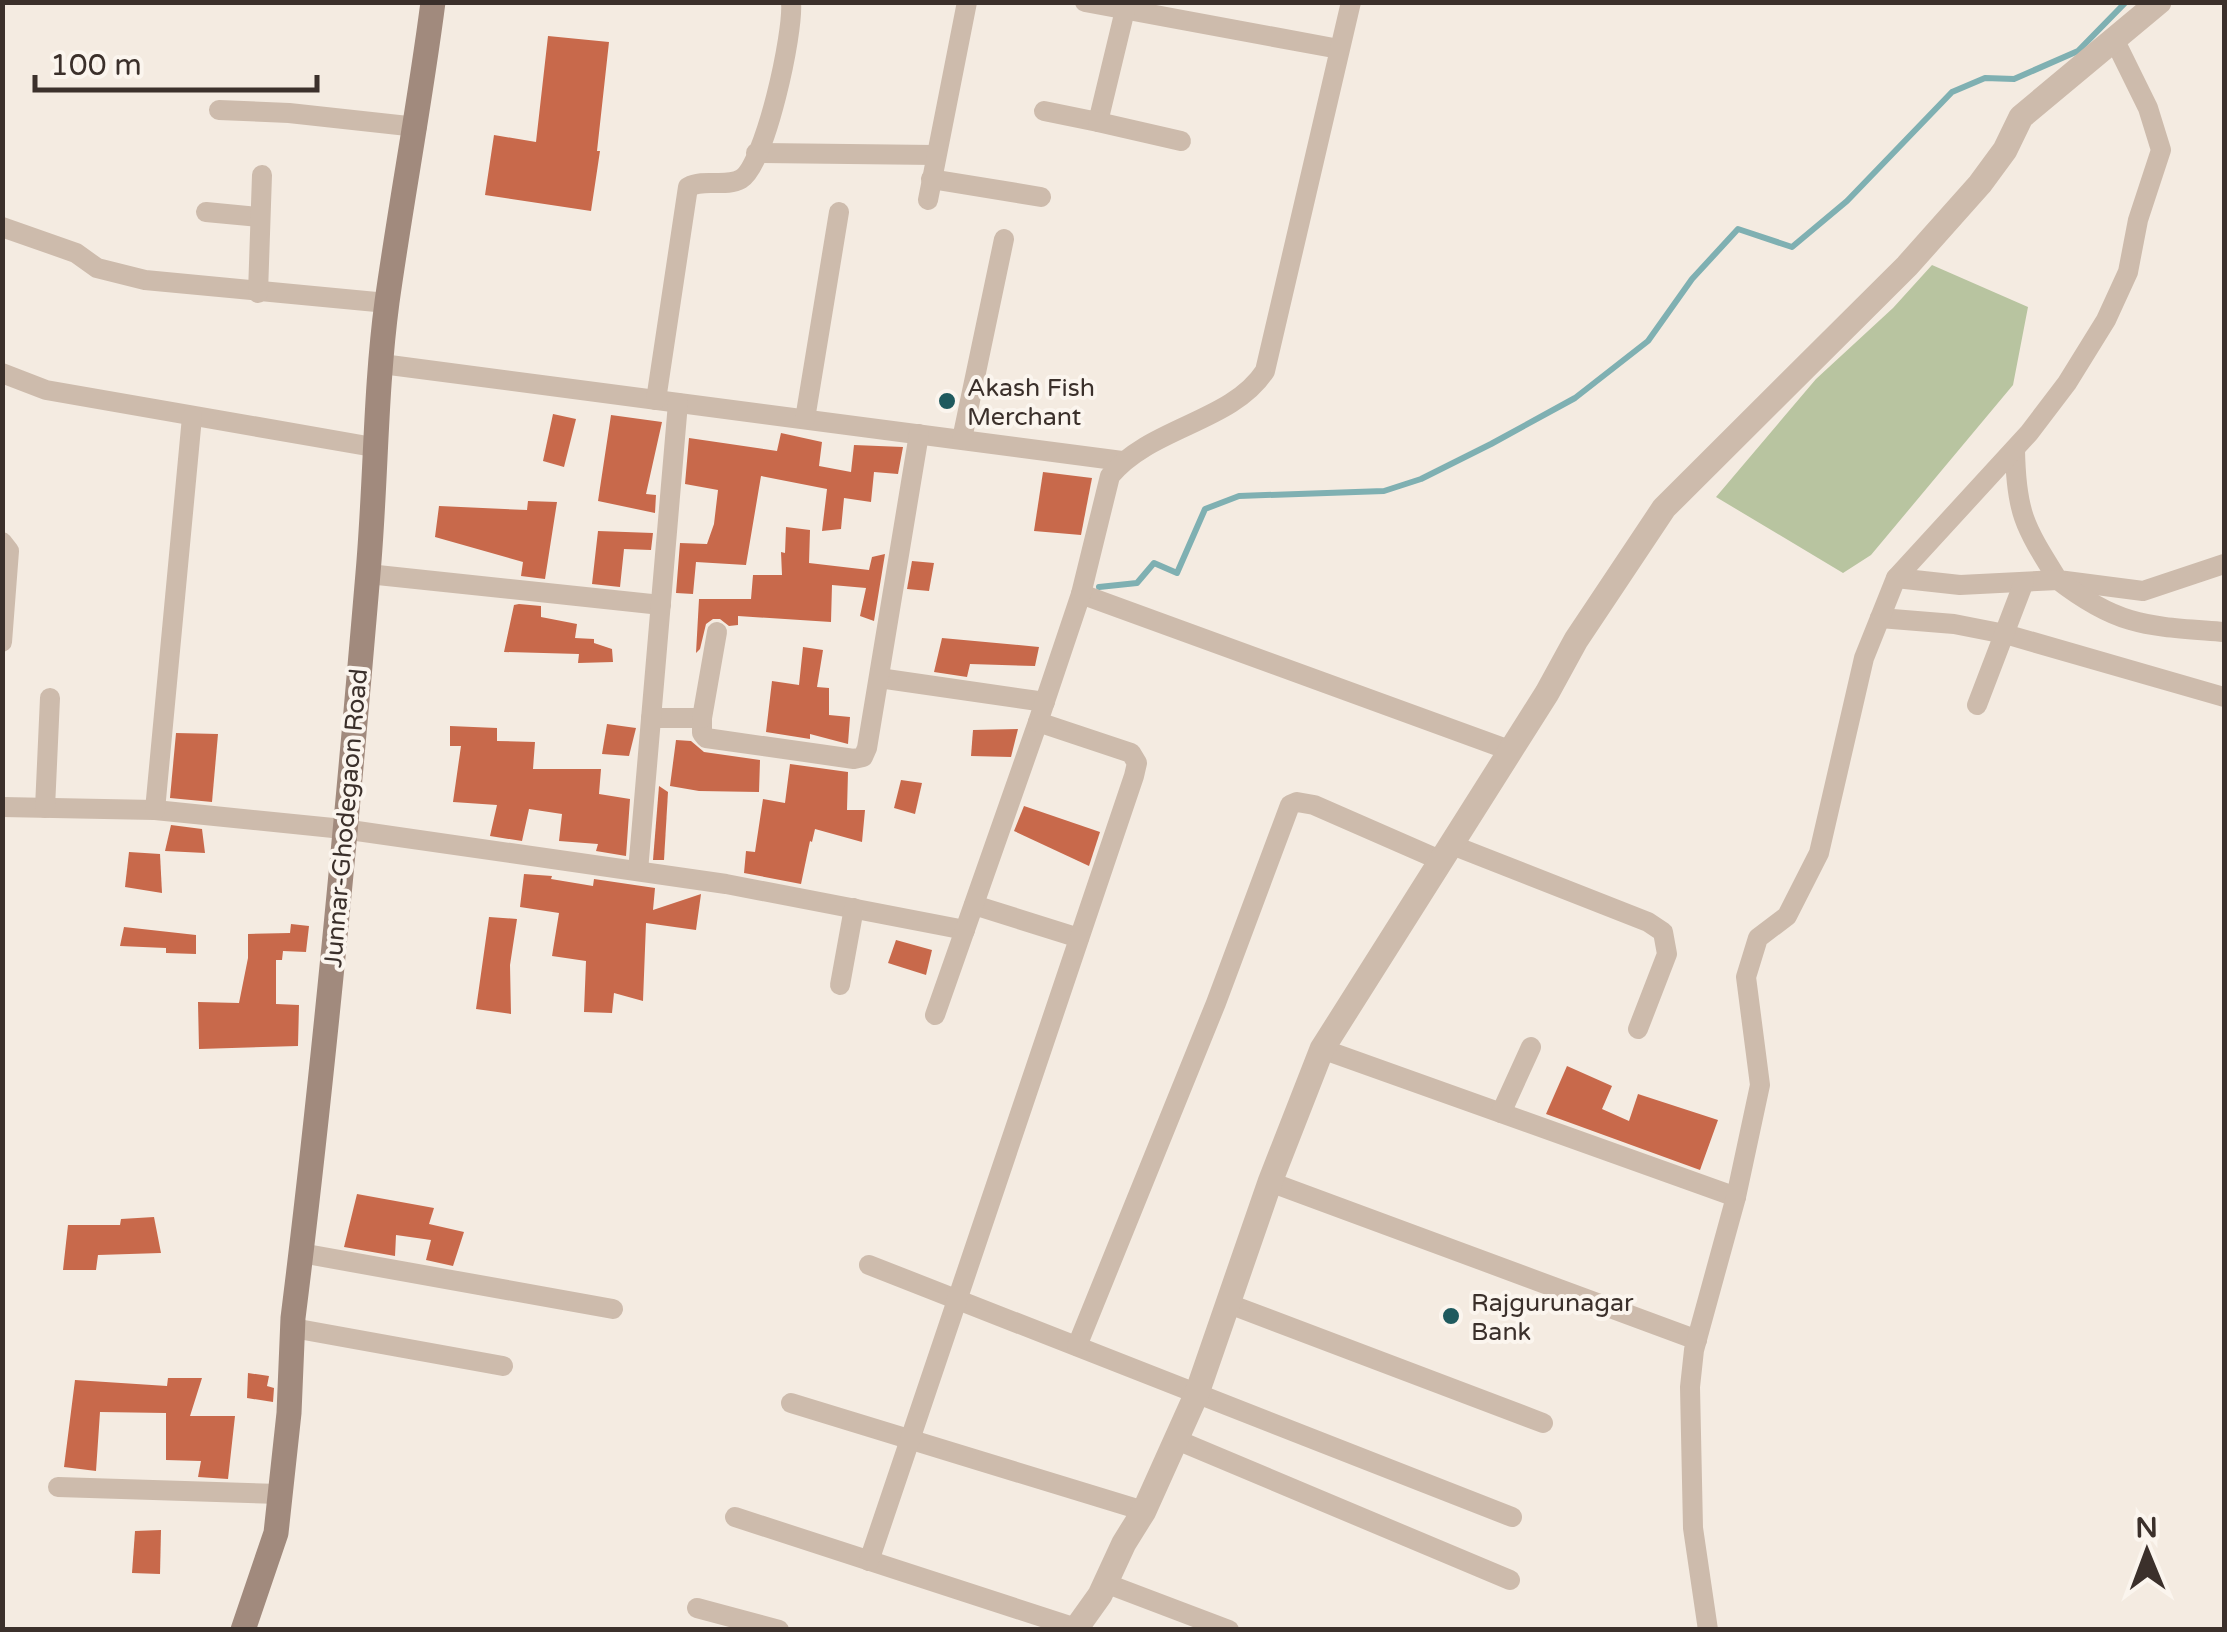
<svg xmlns="http://www.w3.org/2000/svg" width="2227" height="1632" viewBox="0 0 2227 1632" font-family="'Varela Round',sans-serif">
  <rect width="100%" height="100%" fill="#f4ebe1"/>
  <path fill="#b8c4a0" d="M1932,265L2028,307L2013,385L1871,555L1843,573L1716,497L1816,379L1893,308Z"/>
  <g fill="none" stroke-linecap="round" stroke-linejoin="round">
    <path stroke="#7fb0b2" stroke-width="6" d="M1099,587L1137,583L1154,563L1177,573L1205,509L1239,496L1384,491L1421,479L1491,444L1575,398L1648,341L1692,279L1738,229L1792,247L1847,201L1952,92L1985,78L2014,79L2078,51L2126,2"/>
  </g>
  <g fill="#c8694b">
    <path d="M548,36L609,42L597,151H600L591,211L485,195L494,135L536,142Z"/>
    <path d="M553,414L576,419L564,467L543,461Z"/>
    <path d="M611,415L662,422L646,494L656,495L655,513L598,501Z"/>
    <path d="M781,433L822,442L819,466L851,472L854,445L903,447L898,474L874,472L871,502L844,498L841,529L822,531L827,489L761,476L746,565L696,562L693,594L676,593L680,543L707,544L714,524L718,490L685,484L689,438L777,451Z"/>
    <path d="M1043,472L1092,478L1081,535L1034,531Z"/>
    <path d="M528,501L557,502L545,579L521,576L523,562L435,537L439,506L527,510Z"/>
    <path d="M786,527L810,530L809,563L869,570L872,557L885,554L874,621L860,616L866,588L832,585L831,622L738,616V625L729,626L720,619H713L706,624L700,649L696,653L699,599H751L753,575H782L781,552L785,553Z"/>
    <path d="M598,531L653,533L651,550L624,549L620,587L592,584Z"/>
    <path d="M912,561L934,563L929,591L907,589Z"/>
    <path d="M519,604L541,606V617L577,624L575,638L594,639V643L612,649L613,662L578,663L579,654L504,652L514,605Z"/>
    <path d="M942,638L1039,647L1035,666L970,664L967,677L934,672Z"/>
    <path d="M803,647L823,650L817,687L829,688V715L850,717L848,744L810,734V739L766,732L772,681L799,685Z"/>
    <path d="M607,724L636,728L629,756L602,754Z"/>
    <path d="M450,726L497,728V741L535,742L533,769H601L599,794L630,799L626,856L596,851L598,844L559,841L562,814L529,809L522,841L490,836L497,805L453,802L461,746H450Z"/>
    <path d="M1018,729L1011,757L971,756L973,730Z"/>
    <path d="M176,733L218,734L212,802L170,798Z"/>
    <path d="M676,740L691,741L704,752L760,760L759,792L699,791L670,786Z"/>
    <path d="M790,764L848,772L847,810H865L862,842L815,829L812,842L810,841L801,884L744,873L746,851L755,852L763,799L785,803Z"/>
    <path d="M901,780L922,783L915,814L894,808Z"/>
    <path d="M659,786L668,792L664,860H653Z"/>
    <path d="M1024,806L1100,832L1089,866L1014,831Z"/>
    <path d="M171,825L202,829L205,853L165,851Z"/>
    <path d="M129,852L160,854L162,893L125,887Z"/>
    <path d="M524,874L552,876L551,879L593,886L594,879L655,888L653,910L701,894L696,930L646,923L643,1001L614,993L612,1013L584,1012L586,961L552,956L559,913L520,907Z"/>
    <path d="M489,917L517,919L510,965L511,1014L476,1009Z"/>
    <path d="M291,924L309,926L306,952L283,951L282,960H276V1004L299,1005L298,1046L199,1049L198,1002L239,1003L248,958V934L290,933Z"/>
    <path d="M124,927L196,935V954L166,953V948L120,946Z"/>
    <path d="M896,940L932,950L926,975L888,963Z"/>
    <path d="M1567,1066L1612,1086L1602,1109L1629,1121L1638,1094L1718,1120L1700,1170L1546,1114Z"/>
    <path d="M357,1194L434,1208L429,1224L464,1232L453,1266L426,1260L431,1240L396,1235L395,1256L344,1247Z"/>
    <path d="M154,1217L161,1253L98,1255L96,1270H63L68,1225H120L121,1219Z"/>
    <path d="M248,1373L269,1376L267,1386L274,1388L273,1402L247,1398Z"/>
    <path d="M168,1378H202L190,1416H235L228,1479L198,1477L201,1461L166,1460V1413L100,1412L96,1471L64,1467L75,1380L167,1386Z"/>
    <path d="M161,1530L160,1574L132,1573L135,1531Z"/>
  </g>
  <g fill="none" stroke-linecap="round" stroke-linejoin="round">
    <g stroke="#cdbbac" stroke-width="20">
      <path d="M1085,2L1339,49"/>
      <path d="M219,110L289,113L417,127"/>
      <path d="M1044,111L1098,122L1125,10"/>
      <path d="M1098,122L1181,141"/>
      <path d="M756,153L935,155"/>
      <path d="M931,179L1041,197"/>
      <path d="M928,200L967,2"/>
      <path d="M206,212L259,217"/>
      <path d="M2,227L76,253L97,268L145,280L387,303"/>
      <path d="M258,293L262,175"/>
      <path d="M382,364L1122,461"/>
      <path d="M2,373L46,390L373,447"/>
      <path d="M656,400L688,187C705,178 725,188 741,179C765,165 794,32 791,2"/>
      <path d="M805,419L839,212"/>
      <path d="M962,439L1004,239"/>
      <path d="M2015,449C2016,514 2025,527 2058,580L2143,591L2224,564"/>
      <path d="M2,542L9,551L2,642"/>
      <path d="M368,574L661,605"/>
      <path d="M1896,578L1960,585L2058,580C2120,628 2150,626 2224,632"/>
      <path d="M1081,594L1509,750"/>
      <path d="M1880,618L1954,624L2005,634L2224,697"/>
      <path d="M879,678L1045,702"/>
      <path d="M1977,705L2024,582"/>
      <path d="M651,718H702V733L706,738L854,759L863,757L867,748L919,434"/>
      <path d="M702,718L717,632"/>
      <path d="M2,807L155,810L343,829L726,884L965,930"/>
      <path d="M45,808L50,698"/>
      <path d="M155,810L192,417"/>
      <path d="M1452,845L1648,922L1663,932L1667,954L1638,1029"/>
      <path d="M638,871L678,403"/>
      <path d="M974,905L1079,938"/>
      <path d="M840,985L854,908"/>
      <path d="M935,1015L1038,722"/>
      <path d="M1322,1049L1736,1197"/>
      <path d="M1501,1113L1531,1047"/>
      <path d="M1270,1182L1697,1340"/>
      <path d="M301,1253L613,1309"/>
      <path d="M869,1265L1512,1517"/>
      <path d="M1229,1304L1543,1423"/>
      <path d="M293,1328L503,1366"/>
      <path d="M1077,1346L1216,1003L1290,805L1297,802L1314,805L1442,861"/>
      <path d="M791,1403L1144,1511"/>
      <path d="M1177,1440L1510,1580"/>
      <path d="M58,1487L280,1494"/>
      <path d="M735,1517L1076,1628"/>
      <path d="M869,1561L1134,776L1137,763L1131,753L1038,722L1081,594L1110,476C1150,427 1232,422 1265,371L1351,2"/>
      <path d="M1105,1583L1229,1630"/>
      <path d="M697,1608L779,1630"/>
      <path d="M1708,1630L1693,1528L1690,1387L1694,1350L1736,1197L1760,1085L1746,977L1758,938L1787,916L1819,853L1864,658L1896,578L2029,433L2067,383L2106,320L2128,272L2138,220L2161,150L2148,108L2114,39"/>
    </g>
    <path stroke="#cdbbac" stroke-width="25" d="M1075,1630L1100,1595L1124,1543L1144,1511L1197,1393L1270,1182L1322,1049L1547,693L1576,640L1664,508L1907,266L1980,184L2005,150L2021,117L2159,2"/>
    <path stroke="#a18a7d" stroke-width="25" d="M243,1630L276,1533L289,1413L293,1318C324,1071 347,821 368,573C376,483 375,392 387,302C401,202 420,103 433,2"/>
  </g>
  <g fill="#1f5a5e" stroke="#fbf5ee" stroke-width="4">
    <circle cx="947" cy="401" r="10"/>
    <circle cx="1451" cy="1316" r="10"/>
  </g>
  <g text-anchor="middle" stroke-width="8" stroke-linejoin="round" paint-order="stroke">
    <g font-size="25" fill="#3b302b" stroke="#fbf5ee" text-anchor="start">
      <text x="967" y="396">Akash Fish<tspan x="967" dy="29">Merchant</tspan></text>
      <text x="1471" y="1311">Rajgurunagar<tspan x="1471" dy="29">Bank</tspan></text>
    </g>
    <g font-size="25" fill="#3b302b" stroke="#fbf5ee">
      <text transform="translate(345 818) rotate(-85)" y="9">Junnar-Ghodegaon Road</text>
    </g>
  </g>
  <rect width="2227" height="1632" fill="none" stroke="#3b302b" stroke-width="10"/>
  <g transform="translate(2147 1552) rotate(359)" stroke="#fbf5ee" stroke-width="8" paint-order="stroke">
  <path d="M0-8L18 38L0 25L-18 38Z" fill="#3b302b"/>
  <text y="-15" font-size="28" font-weight="bold" text-anchor="middle" fill="#3b302b">N</text>
  </g>
  <path d="M35 75v15h282v-15" fill="none" stroke="#3b302b" stroke-width="5"/>
  <text x="50" y="75" font-size="30" fill="#3b302b" stroke="#fbf5ee" stroke-width="8" paint-order="stroke">100 m</text>
</svg>
